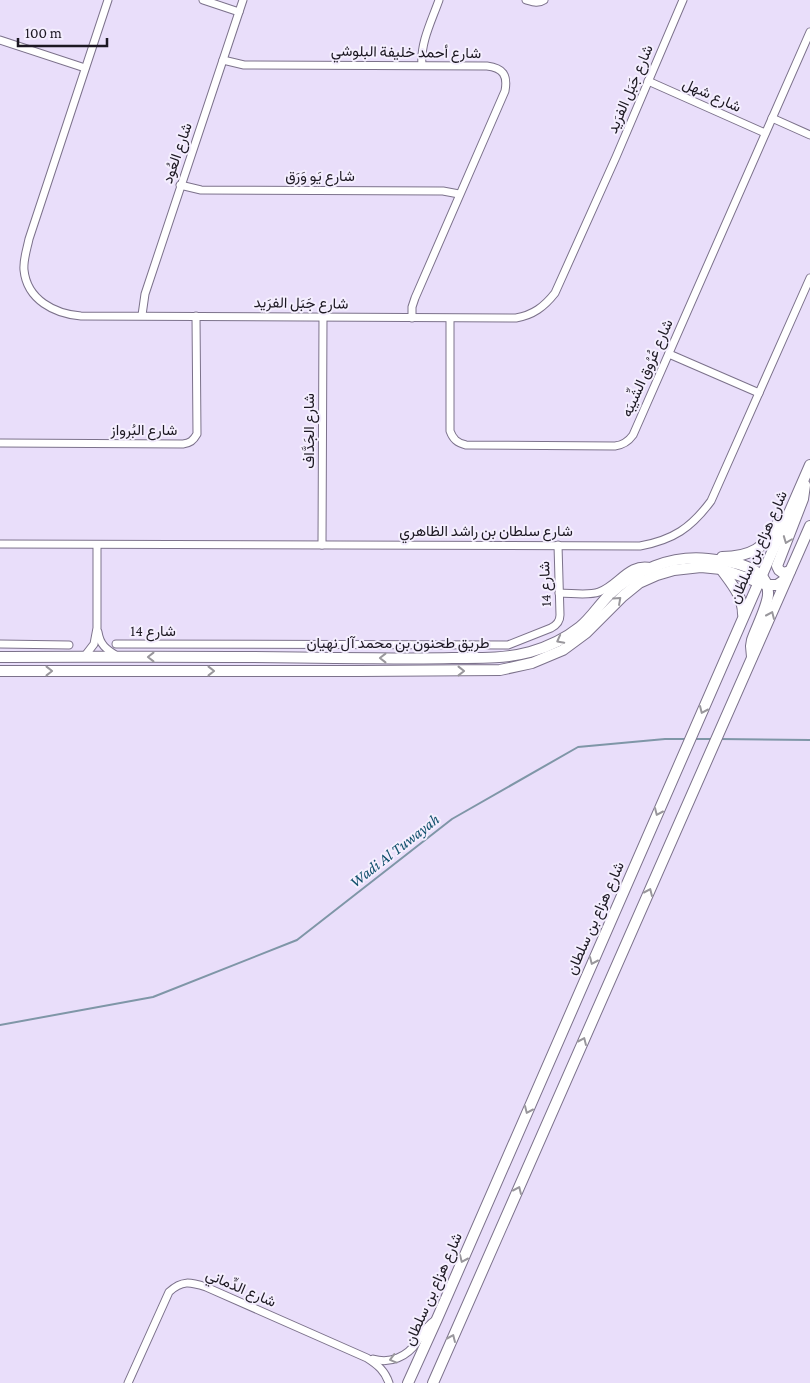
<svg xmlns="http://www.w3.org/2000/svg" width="810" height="1383" viewBox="0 0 810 1383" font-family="'Crimson Pro',Vazirmatn,serif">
  <rect width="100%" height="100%" fill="#e9defa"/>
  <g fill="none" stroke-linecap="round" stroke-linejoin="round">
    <g stroke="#7f96a7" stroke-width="2">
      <path d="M695,739H713"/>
      <path d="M720,739L810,740"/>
      <path d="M0,1025L153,997L297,940L452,819L578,747L665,739H686"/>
    </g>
    <defs>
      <g id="minor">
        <path d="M108,0L29,239C27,249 23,260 24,270C27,300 55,314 81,316L516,318C533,315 544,307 555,293L616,157L683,0"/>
        <path d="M203,0L239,12"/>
        <path d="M526,0C533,2 538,4 544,0"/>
        <path d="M0,40L85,68"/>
        <path d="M223,60L244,65L487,66C503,68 508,75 505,91L415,298L412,307V318"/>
        <path d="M422,65C420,43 432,20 439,0"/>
        <path d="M648,81L765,133"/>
        <path d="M772,118L810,135"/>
        <path d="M180,185L201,190L443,191L459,194"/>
        <path d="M142,315L145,294L243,0"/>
        <path d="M450,319V431C453,439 457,443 466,445L615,446C623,445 628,442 633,435L810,32"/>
        <path d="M669,354L759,393"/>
        <path d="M0,443L183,444C190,443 193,441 197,434L196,316"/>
        <path d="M0,544L640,546C673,540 691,528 711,501L810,278"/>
        <path d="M322,545L323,317"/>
        <path d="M559,593C572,593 588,596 599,592C619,585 628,561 652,567"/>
        <path d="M98,632C100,645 106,649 117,656"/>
        <path d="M0,644L69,645"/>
        <path d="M116,644L508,645L551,628C557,625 560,621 560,615L558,545"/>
        <path d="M84,657L94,644L97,628V545"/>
        <path d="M373,1359C390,1364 407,1357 417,1342C423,1334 426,1326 434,1321"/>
        <path d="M128,1383L169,1292C182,1280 190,1282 206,1287L367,1358C378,1365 385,1371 389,1383"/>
      </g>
      <g id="primary">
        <path d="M722,557C750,557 766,548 778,523"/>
        <path d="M721,569C731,583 743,596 743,614"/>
        <path d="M790,571L783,573L779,570L777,566L803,499L805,485"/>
        <path d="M0,657C112,657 223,656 335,658C374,658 413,659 452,658C478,658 504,659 530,652C548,647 565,639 580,627C591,618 599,605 609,595C635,570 672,555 708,559C730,561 770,566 768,595C767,607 756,628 752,640L751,646L752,657"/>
        <path d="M0,671H360L500,670L532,663L563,650L586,633L623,596L639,583L657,575L674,570L701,567L721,569L767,585H777L787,578"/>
        <path d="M408,1383L437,1319L810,465"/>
        <path d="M433,1383L810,526"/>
      </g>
    </defs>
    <use href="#minor" stroke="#7c728b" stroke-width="9"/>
    <use href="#primary" stroke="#7c728b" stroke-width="12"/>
    <use href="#minor" stroke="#fff" stroke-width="7"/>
    <use href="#primary" stroke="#fff" stroke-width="10"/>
  </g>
  <defs><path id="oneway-chevron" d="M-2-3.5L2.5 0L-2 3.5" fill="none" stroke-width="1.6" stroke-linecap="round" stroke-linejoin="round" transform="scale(1.25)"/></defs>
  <g stroke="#99979c">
    <use href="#oneway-chevron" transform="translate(787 540) rotate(111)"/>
    <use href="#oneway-chevron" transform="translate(618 600) rotate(-42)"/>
    <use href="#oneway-chevron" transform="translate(771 615) rotate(-66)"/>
    <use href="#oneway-chevron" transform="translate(560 640) rotate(152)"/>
    <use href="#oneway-chevron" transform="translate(151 657) rotate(-180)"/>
    <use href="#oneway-chevron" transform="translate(383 658) rotate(-180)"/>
    <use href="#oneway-chevron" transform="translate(49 671)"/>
    <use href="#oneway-chevron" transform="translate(211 671)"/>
    <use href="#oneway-chevron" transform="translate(461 671)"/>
    <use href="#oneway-chevron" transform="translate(703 710) rotate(114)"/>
    <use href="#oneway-chevron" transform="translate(658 812) rotate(114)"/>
    <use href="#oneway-chevron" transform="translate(649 892) rotate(-66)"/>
    <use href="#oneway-chevron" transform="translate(593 961) rotate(114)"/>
    <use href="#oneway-chevron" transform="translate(583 1041) rotate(-66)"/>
    <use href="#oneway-chevron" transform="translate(528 1110) rotate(114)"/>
    <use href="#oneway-chevron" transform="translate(518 1190) rotate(-66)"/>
    <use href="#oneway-chevron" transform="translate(463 1259) rotate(114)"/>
    <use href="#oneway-chevron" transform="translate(452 1338) rotate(-66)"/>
    <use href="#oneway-chevron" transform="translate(393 1359) rotate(165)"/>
  </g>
  <g text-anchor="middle" stroke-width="4" stroke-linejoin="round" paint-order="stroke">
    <g font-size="15" fill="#1c1822" stroke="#f4eefe">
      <text transform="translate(406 52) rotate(1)" y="5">شارع أحمد خليفة البلوشي</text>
      <text transform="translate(630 89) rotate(-67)" y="5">شارع جَبَل الفرَيد</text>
      <text transform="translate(712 95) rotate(24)" y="5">شارع شهل</text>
      <text transform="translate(177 153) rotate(-71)" y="5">شارع العُود</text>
      <text x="320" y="181">شارع يَو وَرَق</text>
      <text transform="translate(301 303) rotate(1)" y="5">شارع جَبَل الفرَيد</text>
      <text transform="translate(647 368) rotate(-66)" y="5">شارع عُرُوق الشِّيبَه</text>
      <text x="144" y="435">شارع البُرواز</text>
      <text transform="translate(309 431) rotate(-90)" y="5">شارع الجَدَّاف</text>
      <text x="486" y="536">شارع سلطان بن راشد الظاهري</text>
      <text transform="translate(758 547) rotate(-66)" y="5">شارع هزاع بن سلطان</text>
      <text transform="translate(545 584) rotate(-92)" y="5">شارع 14</text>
      <text x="153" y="636">شارع 14</text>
      <text x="398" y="648">طريق طحنون بن محمد آل نهيان</text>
      <text transform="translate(595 918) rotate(-66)" y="5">شارع هزاع بن سلطان</text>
      <text transform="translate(241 1288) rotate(23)" y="5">شارع الدِّماني</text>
      <text transform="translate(433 1289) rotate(-66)" y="5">شارع هزاع بن سلطان</text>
    </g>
    <g font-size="16" font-style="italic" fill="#11506c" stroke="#f4eefe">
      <text transform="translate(394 850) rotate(-38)" y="6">Wadi Al Tuwayah</text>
    </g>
  </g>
  <path d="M18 38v8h89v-8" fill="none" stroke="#1c1822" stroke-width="2.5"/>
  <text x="25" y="38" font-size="15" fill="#1c1822" stroke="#f4eefe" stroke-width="4" paint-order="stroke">100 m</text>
</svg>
